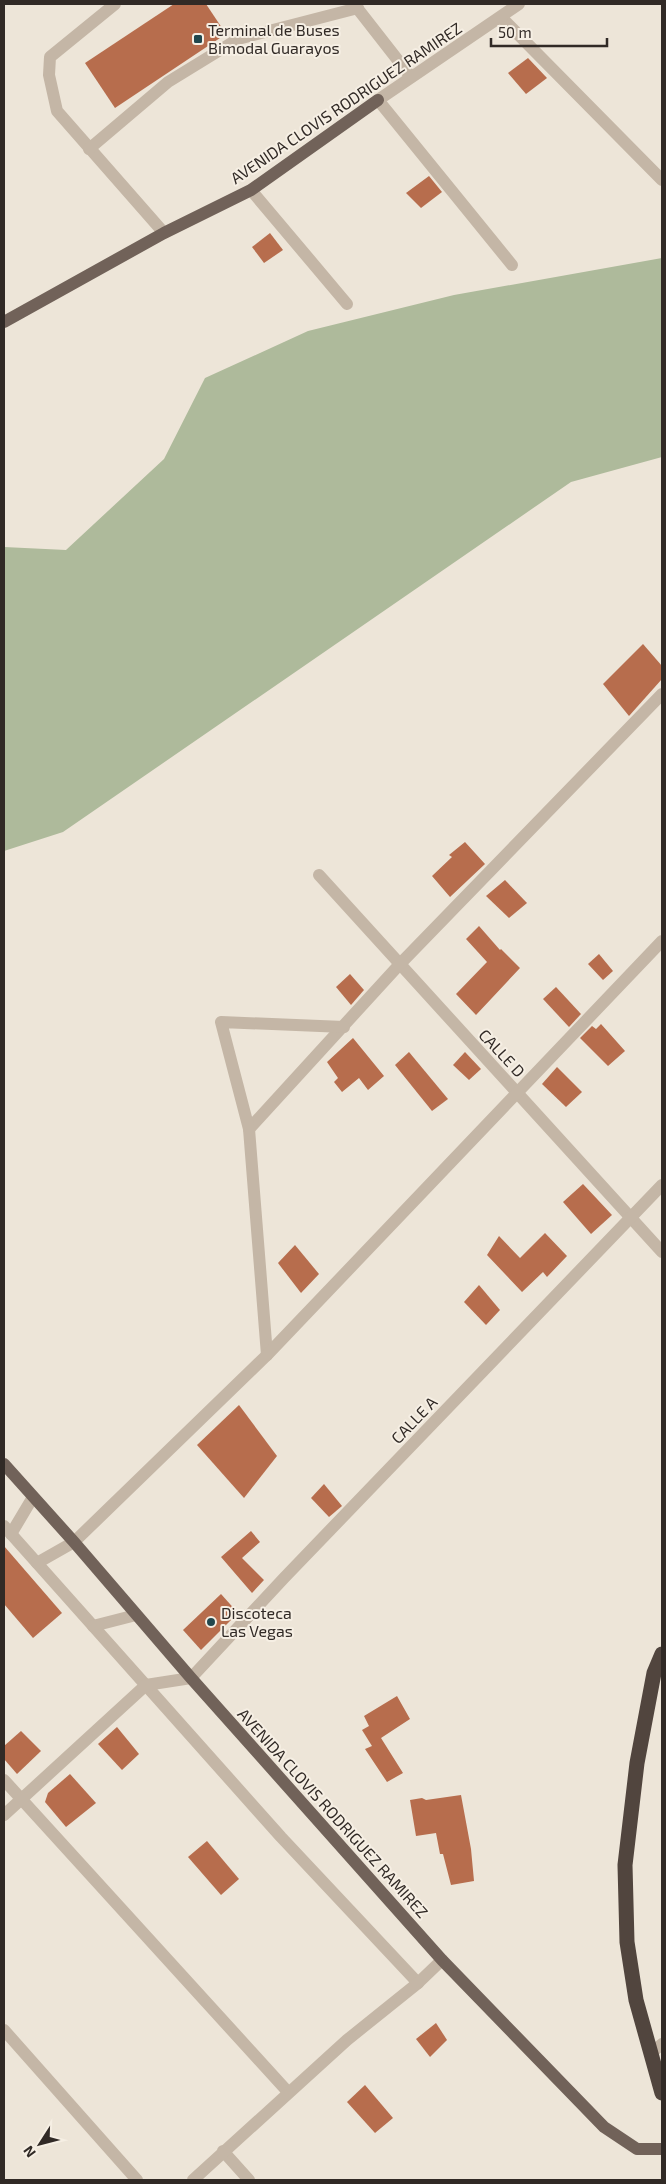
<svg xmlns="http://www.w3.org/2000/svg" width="666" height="2184" viewBox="0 0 666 2184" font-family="'Exo 2',sans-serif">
  <rect width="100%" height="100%" fill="#ede5d8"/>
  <path fill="#aeba9b" d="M662,258V457L571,482L63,832L4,851V547L66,550L164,459L205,378L308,331L454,295Z"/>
  <g fill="#b76d4d">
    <path d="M174,4H206L226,34L115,108L85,63Z"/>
    <path d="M528,58L547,78L526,94L508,73Z"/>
    <path d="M429,176L442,192L421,208L406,193Z"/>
    <path d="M270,233L283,250L264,263L252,247Z"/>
    <path d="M643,644L662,666V679L629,716L603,684Z"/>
    <path d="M465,842L485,864L450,897L432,876L452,857L449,855Z"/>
    <path d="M505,880L527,903L509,918L486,896Z"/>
    <path d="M479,926L500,950L501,949L520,968L476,1015L456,994L487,962L466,939Z"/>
    <path d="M599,954L613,971L603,980L588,964Z"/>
    <path d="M350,974L364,990L351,1005L336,987Z"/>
    <path d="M556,987L581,1014L569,1027L543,999Z"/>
    <path d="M601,1024L625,1051L608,1066L580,1038L592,1026L596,1029Z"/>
    <path d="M353,1038L384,1076L368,1090L359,1078L342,1092L334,1082L338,1078L327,1062Z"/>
    <path d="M409,1052L448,1099L432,1111L395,1065Z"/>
    <path d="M465,1052L481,1069L469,1080L453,1065Z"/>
    <path d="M557,1067L582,1092L566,1107L542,1084Z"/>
    <path d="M583,1184L612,1215L591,1234L563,1202Z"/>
    <path d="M545,1233L567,1256L547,1277L543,1272L522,1292L487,1255L499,1236L520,1258Z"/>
    <path d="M295,1245L319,1274L301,1293L278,1263Z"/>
    <path d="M479,1285L500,1310L486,1325L464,1302Z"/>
    <path d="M239,1405L277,1456L244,1498L197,1445Z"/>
    <path d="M324,1484L342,1506L329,1517L311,1498Z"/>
    <path d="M251,1531L260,1542L242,1558L264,1580L252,1593L221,1557Z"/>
    <path d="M4,1546L62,1613L33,1638L4,1604Z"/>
    <path d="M221,1594L238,1613L201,1650L183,1630Z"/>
    <path d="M397,1696L410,1719L381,1738L403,1773L387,1782L365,1749L372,1746L362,1730L369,1726L364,1716Z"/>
    <path d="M117,1727L139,1754L122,1770L98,1744Z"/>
    <path d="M21,1731L41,1751L17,1774L4,1759V1746Z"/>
    <path d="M70,1774L96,1803L66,1827L45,1802L48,1793Z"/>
    <path d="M461,1795L471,1849L474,1881L451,1885L443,1854H440L436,1833L416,1836L410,1800L422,1798L426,1800Z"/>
    <path d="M207,1841L239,1879L221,1895L188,1857Z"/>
    <path d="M436,2023L447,2040L430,2057L416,2039Z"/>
    <path d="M365,2085L393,2118L375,2133L347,2102Z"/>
  </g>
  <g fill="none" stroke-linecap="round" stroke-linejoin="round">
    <g stroke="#c4b6a6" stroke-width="12">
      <path d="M115,4L50,57L49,75L57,111L164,233"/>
      <path d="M354,4L411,77"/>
      <path d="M501,17L662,180"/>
      <path d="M89,149L168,82L238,39L358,8"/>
      <path d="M251,190L347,304"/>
      <path d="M512,265L378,100L519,4"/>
      <path d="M319,875L662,1252"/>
      <path d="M249,1129L399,965L662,694"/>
      <path d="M267,1355L249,1129L221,1022L344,1027"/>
      <path d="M4,1526L281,1837L418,1983"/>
      <path d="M11,1534L33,1497"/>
      <path d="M37,1563L74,1542L267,1355L662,941"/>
      <path d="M93,1626L136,1615"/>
      <path d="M4,1780L288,2092"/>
      <path d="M4,1815L146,1685L191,1678L284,1578L662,1185"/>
      <path d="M4,2030L137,2180"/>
      <path d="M650,2054L662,2044"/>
      <path d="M223,2151L249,2180"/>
      <path d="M193,2180L347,2040L418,1983L442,1960"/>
    </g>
    <g stroke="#716259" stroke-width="12">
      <path d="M4,322L164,233L251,190L378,100"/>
      <path d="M4,1464L74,1542L191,1678L442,1960L604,2127L637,2149H662"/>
    </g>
    <path stroke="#51453e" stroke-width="15" d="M662,1654L654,1673L637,1763L625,1865L627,1942L636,2000L662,2093"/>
  </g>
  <g fill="#21474d" stroke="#f6efe4" stroke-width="2">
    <rect x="193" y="34" width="10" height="10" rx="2.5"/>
    <circle cx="211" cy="1622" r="5"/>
  </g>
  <g text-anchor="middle" stroke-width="4" stroke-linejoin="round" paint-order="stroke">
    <g font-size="16" fill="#312a26" stroke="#f6efe4" text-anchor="start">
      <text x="208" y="36">Terminal de Buses<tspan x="208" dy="18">Bimodal Guarayos</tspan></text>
      <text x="221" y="1619">Discoteca<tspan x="221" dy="18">Las Vegas</tspan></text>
    </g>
    <g font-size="16" fill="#312a26" stroke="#f6efe4">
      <text transform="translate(346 103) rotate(-34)" y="6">AVENIDA CLOVIS RODRIGUEZ RAMIREZ</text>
      <text transform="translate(502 1053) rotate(47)" y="6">CALLE D</text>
      <text transform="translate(414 1420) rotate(-46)" y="6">CALLE A</text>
      <text transform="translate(333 1813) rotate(48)" y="6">AVENIDA CLOVIS RODRIGUEZ RAMIREZ</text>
    </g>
  </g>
  <rect width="666" height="2184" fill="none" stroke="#312a26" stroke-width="10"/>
  <g transform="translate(40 2144) rotate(234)" stroke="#f6efe4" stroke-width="4" paint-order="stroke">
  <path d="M0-4L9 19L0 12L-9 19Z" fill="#312a26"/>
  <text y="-8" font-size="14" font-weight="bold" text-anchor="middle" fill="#312a26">N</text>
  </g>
  <path d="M491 38v8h116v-8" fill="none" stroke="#312a26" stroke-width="2.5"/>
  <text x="498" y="38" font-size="15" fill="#312a26" stroke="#f6efe4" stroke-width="4" paint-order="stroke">50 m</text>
</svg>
